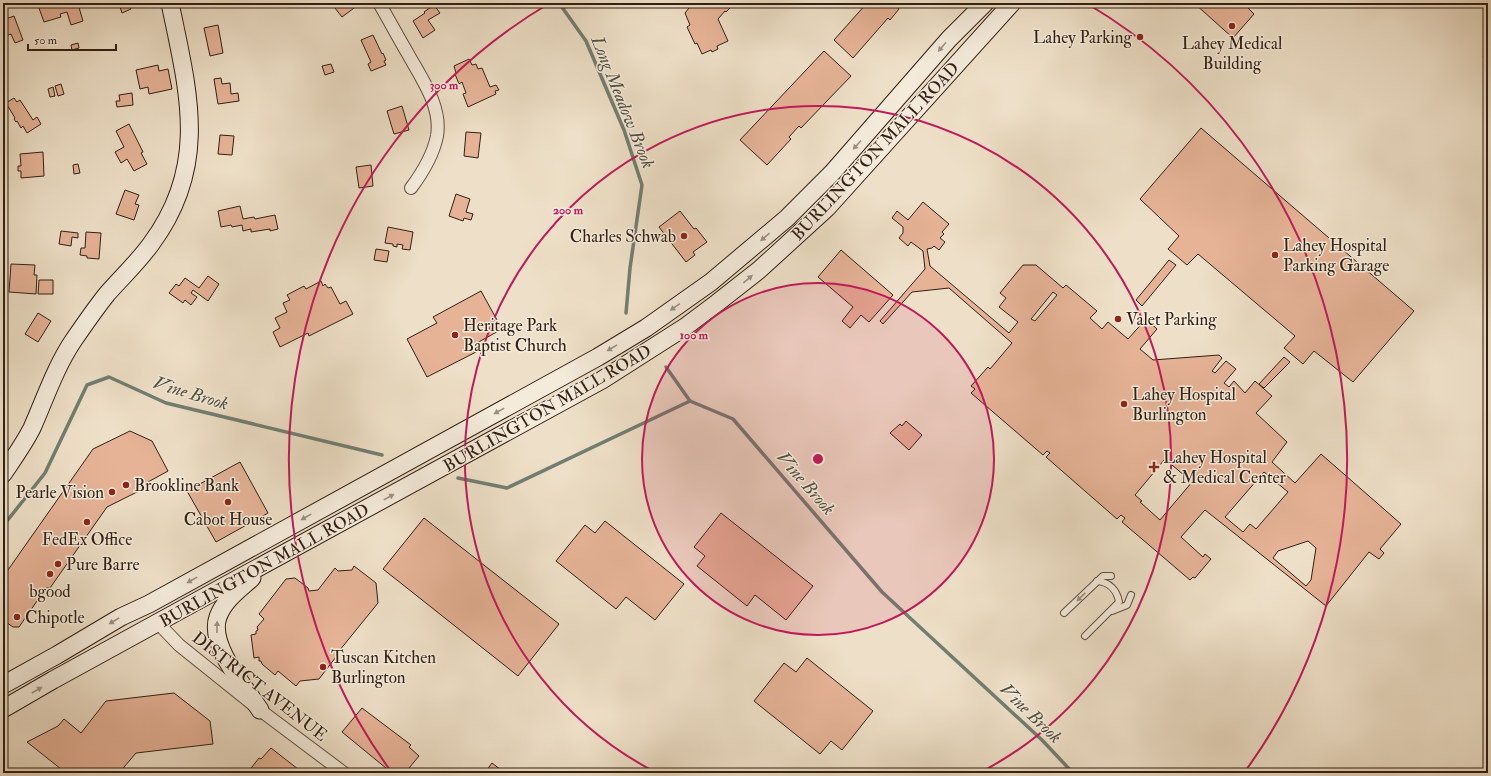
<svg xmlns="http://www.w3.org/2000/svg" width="1491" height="776" viewBox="0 0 1491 776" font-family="'IM FELL Double Pica',serif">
  <rect width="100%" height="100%" fill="#eee0c8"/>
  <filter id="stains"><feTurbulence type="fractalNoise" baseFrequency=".005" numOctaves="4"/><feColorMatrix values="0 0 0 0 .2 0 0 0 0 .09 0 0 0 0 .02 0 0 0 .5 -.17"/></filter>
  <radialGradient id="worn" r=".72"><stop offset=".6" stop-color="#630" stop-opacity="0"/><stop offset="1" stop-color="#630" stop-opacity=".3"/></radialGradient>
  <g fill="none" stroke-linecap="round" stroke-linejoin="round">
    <g stroke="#717e71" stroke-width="3.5">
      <path d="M559,3L586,41L624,130L642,185L630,268L626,313"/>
      <path d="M666,367L690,401"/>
      <path d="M458,478L507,488L690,401L733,419L882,592L1042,740L1073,773"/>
      <path d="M3,526L45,473L87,385L109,377L166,403L382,455"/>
    </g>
  </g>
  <g fill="#e6b397" stroke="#311f13" fill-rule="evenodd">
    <path d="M53,3H73L74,6L78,4L83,21L71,25L67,12L60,14L61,17L44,22L39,8Z"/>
    <path d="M331,3H350L354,8L342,17Z"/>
    <path d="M693,3H735L726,12L725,11L718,19L728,41L717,46L718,49L712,52L711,50L702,54L697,43L695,44L687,27L690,25L685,13Z"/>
    <path d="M867,3H902L898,8L899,9L890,20L888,18L853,58L834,40Z"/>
    <path d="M1194,3H1243L1254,14L1233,38Z"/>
    <path d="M129,4L131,9L122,13L120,7Z"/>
    <path d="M434,5L440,13L428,20L435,30L423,38L413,21L425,13L424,12Z"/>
    <path d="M14,16L23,40L15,43L11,34L3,37V20Z"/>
    <path d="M218,25L223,53L210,56L204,28Z"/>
    <path d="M373,35L382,54L383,53L386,60L384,61L386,65L371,71L368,64L371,62L361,40Z"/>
    <path d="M78,43L79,48L72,50L71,45Z"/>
    <path d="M1488,49V60L1483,57Z"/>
    <path d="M824,51L851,76L801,128L799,126L789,137L791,139L767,165L740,140Z"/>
    <path d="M469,59L472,65L476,64L478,69L482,68L490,87L496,85L499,90L495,91L496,94L468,107L463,94L466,93L462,82L459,84L455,74L456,73L454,66Z"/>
    <path d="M331,64L334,72L325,75L322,66Z"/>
    <path d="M158,65L159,71L168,69L172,89L149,94L148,87L140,89L136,70Z"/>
    <path d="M221,78L222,84L230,83L231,94L238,93L239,101L218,104L214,79Z"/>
    <path d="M61,84L64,94L58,96L55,86Z"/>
    <path d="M53,87L55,96L50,97L48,89Z"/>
    <path d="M132,93L133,105L117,107L116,101H120L119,95Z"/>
    <path d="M14,98L17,102L20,100L33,120L37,117L41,124L27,133L23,126L21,128L17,121L16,122L14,119L15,118L6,103Z"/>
    <path d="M402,106L409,130L394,134L387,111Z"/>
    <path d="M129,124L143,152L141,153L147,164L134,171L127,159L121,163L115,152L124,147L116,131Z"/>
    <path d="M1201,128L1414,311L1353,382L1314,351L1303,364L1284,348L1295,336L1198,254L1187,265L1168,249L1179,236L1140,199Z"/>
    <path d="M466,132L481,133L478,158L464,156Z"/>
    <path d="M220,135L234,136L232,155L218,154Z"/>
    <path d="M43,152L44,176L21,178V171H18V166H21L20,154Z"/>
    <path d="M78,164L80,173L74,174L73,165Z"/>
    <path d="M371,165L373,186L359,188L356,167Z"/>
    <path d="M125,190L139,195L135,204L139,205L134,220L116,214Z"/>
    <path d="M456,194L470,199L466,212L473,214L471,220L464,218L463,221L449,216Z"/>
    <path d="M923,202L949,224L942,232L944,234L940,238L945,242L939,250L934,246L932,248L927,249L930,266L1009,333L1018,322L999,307L1006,298L1000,293L1023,265H1036L1063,288L1066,285L1097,311L1090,318L1102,329L1108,322L1128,339L1146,319L1157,329L1140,349L1153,360L1219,355L1222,358L1212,371L1215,373L1226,361L1236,369L1224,383L1229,387L1234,381L1245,393L1255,381L1272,396L1256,413L1287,442L1272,462L1295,483L1321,454L1401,524L1380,549L1384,553L1379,559L1369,552L1326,606L1205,510L1181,537L1203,557L1205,554L1211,559L1195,578L1193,577L1190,580L1122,522L1125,518L1121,515L1117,519L1046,457L1050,453L1047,451L1043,455L971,393L975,389L971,386L988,367L990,369L1012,343L949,288L912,292L883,324L880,321L925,269L923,251L911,242L908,246L899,238L903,233V227L892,218L897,211L908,220ZM1053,292L1057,295L1035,321L1031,319ZM1165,459L1192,482L1160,520L1140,502L1142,501L1135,495ZM1264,472L1288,492L1256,529L1250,524L1243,532L1225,517ZM1308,541L1316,548L1311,580L1306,586L1273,558L1278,551Z"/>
    <path d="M240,206L243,219L254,217L255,219L275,215L278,229L270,231V229L251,232V229L243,231L242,225L232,227L231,225L221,227L218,211Z"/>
    <path d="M680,211L694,229L696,228L707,242L693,252L695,255L686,262L659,227Z"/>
    <path d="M388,227L413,232L410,250L402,249L403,245L397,244V247L393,246V244L385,243Z"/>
    <path d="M61,231L78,233V238L72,237L71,246L59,244Z"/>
    <path d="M86,232L101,233L99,259L87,258V256L80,255L81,248H85Z"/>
    <path d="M376,249L389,251L387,262L374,260Z"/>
    <path d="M841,250L893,295L869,322L861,315L850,328L842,321L853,307L818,277Z"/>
    <path d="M1169,260L1176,265L1142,306L1136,300Z"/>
    <path d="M11,264L35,265L34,275H37L36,294L9,292Z"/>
    <path d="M208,276L219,284L208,301L193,290L191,293L197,297L191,305L185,300L183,303L169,293L176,284L179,286L185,278L199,288Z"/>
    <path d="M39,280H53V294H38Z"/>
    <path d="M321,281L323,286L325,284L328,288L331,287L340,304L346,301L353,314L309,336L308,333L280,347L273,332L280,328L275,318L287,312L283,303L290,300L287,295L304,286L306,289Z"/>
    <path d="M481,291L502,329L475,344L478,351L427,377L407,339L437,323L433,317Z"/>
    <path d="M38,313L51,321L38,342L25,334Z"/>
    <path d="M1284,357L1290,362L1264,388L1259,384Z"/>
    <path d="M906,421L922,435L909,450L890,433L900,424L902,426Z"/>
    <path d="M130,431L152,441L168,471L148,482L147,487L107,507L50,588H46L19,627H13L3,620V577L93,449Z"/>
    <path d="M240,462L268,513L216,542L187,491Z"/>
    <path d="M721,513L813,586L786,620L755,595L747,606L697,566L705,556L694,547Z"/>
    <path d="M424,518L559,624L518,676L383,569Z"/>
    <path d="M605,521L684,584L655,620L626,597L616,609L556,561L585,525L595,533Z"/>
    <path d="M354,566L376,583L378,603L335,656L336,657L319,679L300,681L296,686L278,671L275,675L262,664L261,661H259V657L254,658L251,635L256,634V631L258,630L257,627L264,619L259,614L286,579L295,578L308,588L309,591L318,590L335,568L338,571L352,570Z"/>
    <path d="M807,658L873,711L842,750L831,741L820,754L754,701L784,663L796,672Z"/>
    <path d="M174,693L210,721L213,744L136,753L119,773H66L27,742L58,726L64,719L81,733L106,701Z"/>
    <path d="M362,708L411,745L409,747L419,756L405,773H392L342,732Z"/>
    <path d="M271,748L303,773H250L248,772L259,758L261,759Z"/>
    <path d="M492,763L505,773H487L488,772L486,771Z"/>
  </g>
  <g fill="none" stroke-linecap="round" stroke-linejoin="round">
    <defs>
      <g id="lane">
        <path d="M1112,611L1127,605L1131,595"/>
        <path d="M1064,613L1103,576H1111"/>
        <path d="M1085,636L1119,602C1117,590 1109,582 1097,581"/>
      </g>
      <g id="street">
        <path d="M379,3C389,20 398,37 408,54C422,79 442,107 437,136C433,156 423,172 411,188"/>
        <path d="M158,623L179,645L260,710L344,773"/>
      </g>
      <g id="secondary">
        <path d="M3,474C13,459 24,444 32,428C45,399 55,368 73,341C84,325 95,309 107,294C122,277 138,262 151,244C210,165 188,91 170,3"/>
        <path d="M252,578C240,589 224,600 218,617C208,645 245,687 260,710"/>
        <path d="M3,685L57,655L121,617L149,604L598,357L646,328L711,282L787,218L832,173L949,39L985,3"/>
        <path d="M3,709L53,680L228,584L602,380L685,327L717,303L759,270L827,208L1012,3"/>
      </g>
    </defs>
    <use href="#lane" stroke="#604f40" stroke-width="8"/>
    <use href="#street" stroke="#604f40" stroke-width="14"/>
    <use href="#secondary" stroke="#311f13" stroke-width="19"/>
    <use href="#lane" stroke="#f4ebdb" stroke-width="6"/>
    <use href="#street" stroke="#f4ebdb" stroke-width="12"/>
    <use href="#secondary" stroke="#f4ebdb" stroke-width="17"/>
  </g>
  <defs><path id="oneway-solid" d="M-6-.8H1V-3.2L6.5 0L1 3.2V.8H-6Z"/></defs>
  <g fill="#9c8f81">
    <use href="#oneway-solid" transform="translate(942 47) rotate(131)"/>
    <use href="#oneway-solid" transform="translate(857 145) rotate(132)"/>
    <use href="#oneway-solid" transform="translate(765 237) rotate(139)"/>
    <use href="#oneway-solid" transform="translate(748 279) rotate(-40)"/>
    <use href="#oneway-solid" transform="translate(675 307) rotate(145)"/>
    <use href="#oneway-solid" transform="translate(612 348) rotate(149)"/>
    <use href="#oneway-solid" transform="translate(499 411) rotate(151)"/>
    <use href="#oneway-solid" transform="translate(389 497) rotate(-29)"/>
    <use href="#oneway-solid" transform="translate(306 517) rotate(151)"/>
    <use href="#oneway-solid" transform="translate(192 580) rotate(151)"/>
    <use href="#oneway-solid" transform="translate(1081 597) rotate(136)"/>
    <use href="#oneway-solid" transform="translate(114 621) rotate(149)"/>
    <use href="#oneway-solid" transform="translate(217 627) rotate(-89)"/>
    <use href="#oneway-solid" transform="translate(37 690) rotate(-30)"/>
  </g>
  <circle cx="818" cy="459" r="176" fill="#c2185b" fill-opacity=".12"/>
  <g fill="none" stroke="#c2185b" stroke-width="2">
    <circle cx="818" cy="459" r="176"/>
    <path d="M655 772A353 353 0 1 1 981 772"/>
    <path d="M390 770A529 529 0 0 1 550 3M1086 3A529 529 0 0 1 1246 770"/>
  </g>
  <g fill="#8f2418" stroke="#f4ebdb" stroke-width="1.5">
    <circle cx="1232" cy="26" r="4"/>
    <circle cx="1140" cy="37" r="4"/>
    <circle cx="684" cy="236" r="4"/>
    <circle cx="1275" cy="255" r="4"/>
    <circle cx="1118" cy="319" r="4"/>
    <circle cx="455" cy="335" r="4"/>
    <circle cx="1124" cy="404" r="4"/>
    <path d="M1152 461h4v4h4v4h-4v4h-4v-4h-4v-4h4z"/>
    <circle cx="126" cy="485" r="4"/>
    <circle cx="112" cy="492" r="4"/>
    <circle cx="228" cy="502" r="4"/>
    <circle cx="87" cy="522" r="4"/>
    <circle cx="58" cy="564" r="4"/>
    <circle cx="50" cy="574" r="4"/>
    <circle cx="17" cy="617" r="4"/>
    <circle cx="323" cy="667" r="4"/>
  </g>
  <g text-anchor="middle" stroke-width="3" stroke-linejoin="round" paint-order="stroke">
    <g font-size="17" fill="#311f13" stroke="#f4ebdb" text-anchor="start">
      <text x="1132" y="43" text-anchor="end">Lahey Parking</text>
      <text x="1232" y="49" text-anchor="middle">Lahey Medical<tspan x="1232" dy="20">Building</tspan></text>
      <text x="676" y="242" text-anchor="end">Charles Schwab</text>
      <text x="1283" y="251">Lahey Hospital<tspan x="1283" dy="20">Parking Garage</tspan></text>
      <text x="1126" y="325">Valet Parking</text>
      <text x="463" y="331">Heritage Park<tspan x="463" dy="20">Baptist Church</tspan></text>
      <text x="1132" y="400">Lahey Hospital<tspan x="1132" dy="20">Burlington</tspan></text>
      <text x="1163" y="463">Lahey Hospital<tspan x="1163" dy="20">&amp; Medical Center</tspan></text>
      <text x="134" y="491">Brookline Bank</text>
      <text x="104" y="498" text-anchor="end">Pearle Vision</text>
      <text x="228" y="525" text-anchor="middle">Cabot House</text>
      <text x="87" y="545" text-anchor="middle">FedEx Office</text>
      <text x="66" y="570">Pure Barre</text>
      <text x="50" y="597" text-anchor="middle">bgood</text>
      <text x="25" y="623">Chipotle</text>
      <text x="331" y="663">Tuscan Kitchen<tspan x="331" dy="20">Burlington</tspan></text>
    </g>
    <g font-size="17" fill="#311f13" stroke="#f4ebdb">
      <text transform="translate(875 151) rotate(-47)" y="6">BURLINGTON MALL ROAD</text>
      <text transform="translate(547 408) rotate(-30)" y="6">BURLINGTON MALL ROAD</text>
      <text transform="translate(264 565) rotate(-29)" y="6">BURLINGTON MALL ROAD</text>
      <text transform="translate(260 686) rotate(38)" y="6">DISTRICT AVENUE</text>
    </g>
    <g font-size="18" font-style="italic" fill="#514f42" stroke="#f4ebdb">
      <text transform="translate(623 102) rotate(68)" y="6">Long Meadow Brook</text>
      <text transform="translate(191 393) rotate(17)" y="6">Vine Brook</text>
      <text transform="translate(806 483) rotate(49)" y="6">Vine Brook</text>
      <text transform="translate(1031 713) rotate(44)" y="6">Vine Brook</text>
    </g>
  </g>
  <circle cx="818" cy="459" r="6" fill="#c2185b" stroke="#f4ebdb" stroke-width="2"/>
  <g font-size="12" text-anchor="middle" font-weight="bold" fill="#c2185b" stroke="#f4ebdb" stroke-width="3" stroke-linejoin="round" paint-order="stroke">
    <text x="444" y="89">300 m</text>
    <text x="568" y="214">200 m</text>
    <text x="694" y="339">100 m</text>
  </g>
  <rect width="1491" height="776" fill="none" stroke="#eee0c8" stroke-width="16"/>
  <rect x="4" y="4" width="1483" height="768" fill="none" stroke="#311f13" stroke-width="2"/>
  <rect x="8" y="8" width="1475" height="760" fill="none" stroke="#311f13"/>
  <path d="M28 44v6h88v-6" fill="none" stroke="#311f13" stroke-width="2"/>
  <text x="34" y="44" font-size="12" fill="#311f13" stroke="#f4ebdb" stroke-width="3" paint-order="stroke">50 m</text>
  <rect width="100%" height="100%" filter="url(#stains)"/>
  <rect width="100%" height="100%" fill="url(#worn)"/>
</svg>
